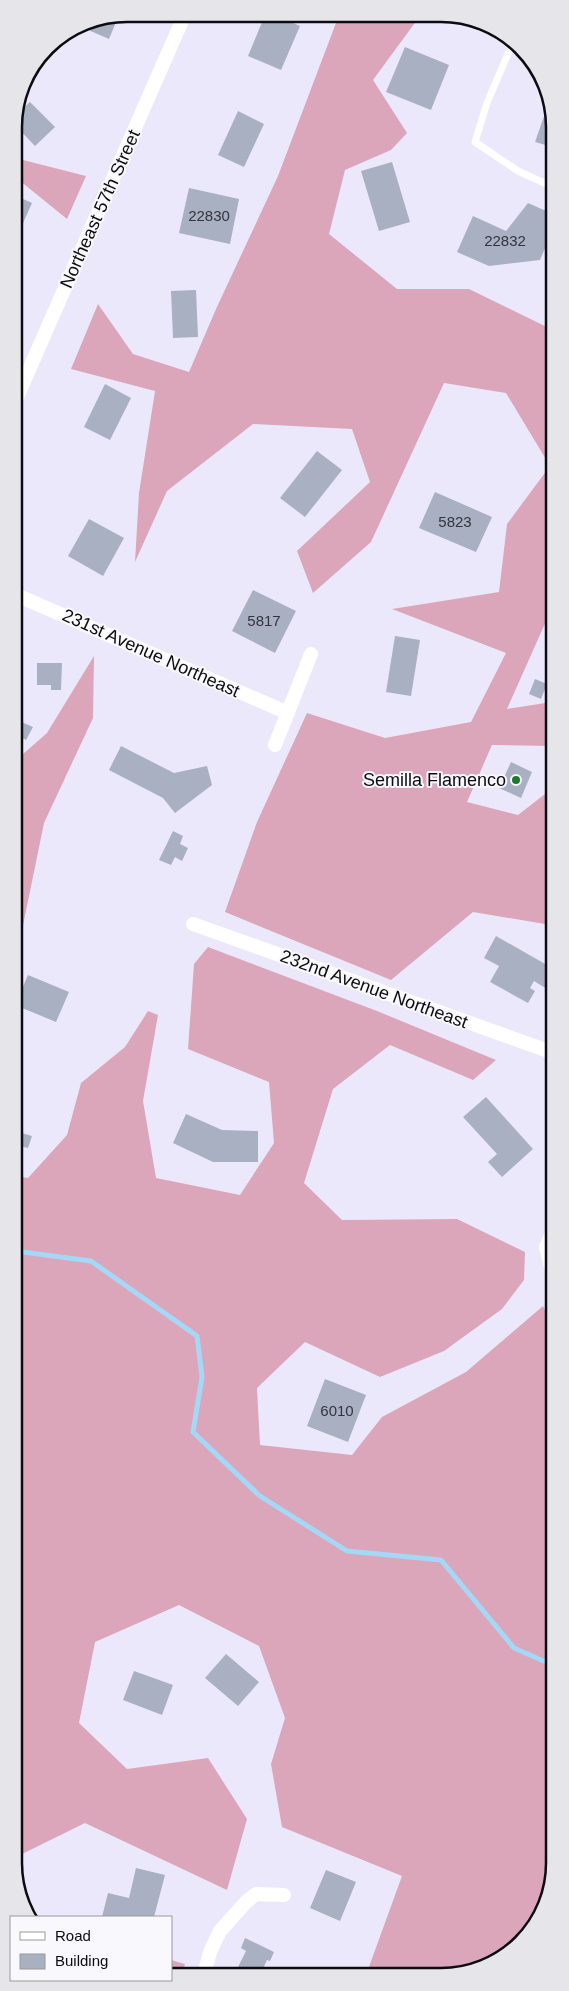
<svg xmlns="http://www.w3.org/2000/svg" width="569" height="1991" viewBox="0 0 569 1991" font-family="Helvetica,sans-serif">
  <rect width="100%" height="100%" fill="#ece8fc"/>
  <g fill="#dba6b9">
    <path d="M339,15L464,16L470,19L417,20L373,80L407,133L391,150L345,170L329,234L397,289H469L553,330L554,630L547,619L507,709L552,702L554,699V760L551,746L492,745L467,802L518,815L554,787V936L545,924L473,912L391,980L225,912L257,822L307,713L385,738L471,722L506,653L392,609L499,592L507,524L550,466L506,393L444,383L371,542L313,593L297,551L370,482L352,429L253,424L167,491L135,562L139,493L155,391L71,369L98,304L133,354L189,372L216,309L278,176Z"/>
    <path d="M14,151L23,160L86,176L67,219L14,176Z"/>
    <path d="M94,656L93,718L44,823L19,945L15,949V761L47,733Z"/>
    <path d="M208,947L377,1011L496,1060L473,1080L390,1045L333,1089L304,1183L342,1220L457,1219L525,1252L524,1280L502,1309L444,1351L380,1377L305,1342L257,1388L260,1445L352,1455L382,1417L466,1372L543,1306L554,1330L555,1871L527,1939L464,1975H366L402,1876L282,1827L271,1764L285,1718L259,1646L179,1605L95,1642L79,1723L127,1769L208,1758L247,1819L227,1890L85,1823L16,1857L15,1176L28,1178L67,1135L81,1083L125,1047L148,1011L158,1015L143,1101L156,1178L240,1195L274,1143L269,1082L188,1049L194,964Z"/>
    <path d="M171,1960L185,1964L182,1975H171Z"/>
  </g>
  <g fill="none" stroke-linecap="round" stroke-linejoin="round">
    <path stroke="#a5d7f6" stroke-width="5" d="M15,1251L91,1261L197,1336L202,1377L193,1432L260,1496L347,1551L441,1560L514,1648L555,1666"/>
  </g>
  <g fill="#a8b0c2">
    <path d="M119,15L109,39L86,29L89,21Z"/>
    <path d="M265,15H274L300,26L281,70L248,56Z"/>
    <path d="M405,47L449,65L431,110L386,92Z"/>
    <path d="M550,99L553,105V147L535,142Z"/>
    <path d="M30,102L55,127L35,146L14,124L15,116Z"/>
    <path d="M238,111L264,124L244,167L218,155Z"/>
    <path d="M392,162L410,222L379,231L361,171Z"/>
    <path d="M189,188L239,199L230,244L179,233Z"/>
    <path d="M14,195L32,203L16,239H14Z"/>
    <path d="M528,203L553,214V229L540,260L489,266L457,252L473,216L506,231Z"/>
    <path d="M196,290L198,337L173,338L171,291Z"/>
    <path d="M105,384L131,398L110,440L84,427Z"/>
    <path d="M317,451L342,470L305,517L280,498Z"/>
    <path d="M435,492L492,517L476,552L419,528Z"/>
    <path d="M89,519L124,538L103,576L68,556Z"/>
    <path d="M253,590L296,611L275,653L232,631Z"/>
    <path d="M395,636L420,640L411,696L386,692Z"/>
    <path d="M37,663H62L61,690H51V685H37Z"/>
    <path d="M535,679L547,684L541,699L529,694Z"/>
    <path d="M17,720L33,727L26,740L15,734V726Z"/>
    <path d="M121,746L174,773L207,766L212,785L175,813L163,798L109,770Z"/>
    <path d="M511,762L532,772L521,798L499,788Z"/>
    <path d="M173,831L183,836L180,844L188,848L182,861L175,857L171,865L159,860Z"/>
    <path d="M496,936L554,969V976L547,989L534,981L530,988L535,991L528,1003L490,982L499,966L484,958Z"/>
    <path d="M28,975L69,992L56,1022L15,1005Z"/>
    <path d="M486,1097L533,1149L502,1177L488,1162L497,1154L463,1117Z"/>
    <path d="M186,1114L222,1130L258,1131V1162H213L173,1143Z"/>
    <path d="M15,1131L32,1136L28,1148L15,1145Z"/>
    <path d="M325,1379L366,1395L348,1442L307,1426Z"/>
    <path d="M226,1654L259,1682L238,1706L205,1678Z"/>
    <path d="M134,1671L173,1685L162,1715L123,1700Z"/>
    <path d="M136,1868L165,1875L154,1917H102L108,1893L129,1898Z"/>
    <path d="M326,1870L356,1882L340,1921L310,1908Z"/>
    <path d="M245,1938L274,1952L270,1961L267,1960L260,1975H249L237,1969L246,1951L241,1948Z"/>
  </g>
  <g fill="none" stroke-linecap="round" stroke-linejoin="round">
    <path stroke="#fff" stroke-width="7" d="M513,42L487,103L475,142L518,171L553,187"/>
    <g stroke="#fff" stroke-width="14">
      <path d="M14,404L185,14"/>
      <path d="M14,594L288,713"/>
      <path d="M275,745L311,654"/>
      <path d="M193,924L554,1053"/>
      <path d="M554,1228L546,1247L554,1279"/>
      <path d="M204,1975L210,1952L220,1931L246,1902L256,1894L284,1895"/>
    </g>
  </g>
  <circle fill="#1a792a" stroke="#f9f8fc" stroke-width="2" cx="516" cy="780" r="5"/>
  <g text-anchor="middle" stroke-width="4" stroke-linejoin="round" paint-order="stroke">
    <g font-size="15" fill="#33343d">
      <text x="209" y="221">22830</text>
      <text x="505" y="246">22832</text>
      <text x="455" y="527">5823</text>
      <text x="264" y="626">5817</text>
      <text x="337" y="1416">6010</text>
    </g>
    <g font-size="18" fill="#0c0b11" stroke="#f9f8fc">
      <text transform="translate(100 209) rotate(-66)" y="6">Northeast 57th Street</text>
      <text transform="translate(151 653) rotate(24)" y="6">231st Avenue Northeast</text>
      <text transform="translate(374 989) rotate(20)" y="6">232nd Avenue Northeast</text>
    </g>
    <g font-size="18" fill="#0c0b11" stroke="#f9f8fc" text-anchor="end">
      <text x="506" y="786">Semilla Flamenco</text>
    </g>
  </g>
  <path d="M0 0H569V1991H0ZM127 22H441A105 105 0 0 1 546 127V1863A105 105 0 0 1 441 1968H127A105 105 0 0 1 22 1863V127A105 105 0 0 1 127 22Z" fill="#e6e5e9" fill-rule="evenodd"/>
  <path fill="none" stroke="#0c0b11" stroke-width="2.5" d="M127 22H441A105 105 0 0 1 546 127V1863A105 105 0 0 1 441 1968H127A105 105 0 0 1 22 1863V127A105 105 0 0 1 127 22Z"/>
  <rect x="10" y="1916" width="162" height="65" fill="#f9f8fc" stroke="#9a999e"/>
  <rect x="20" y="1932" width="25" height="8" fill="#ffffff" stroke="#9a999e"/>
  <text x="55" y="1941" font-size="15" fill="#0c0b11">Road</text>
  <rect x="20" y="1954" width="25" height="15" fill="#a8b0c2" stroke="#9a999e"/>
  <text x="55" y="1966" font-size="15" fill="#0c0b11">Building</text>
</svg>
